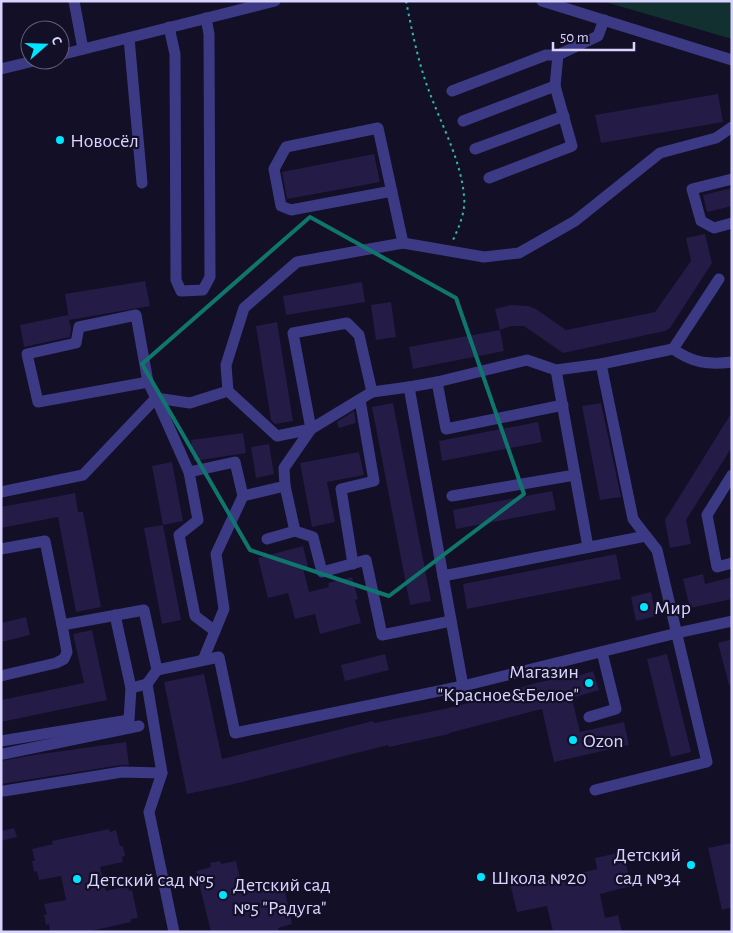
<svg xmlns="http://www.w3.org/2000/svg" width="733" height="933" viewBox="0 0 733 933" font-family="'Alegreya Sans',sans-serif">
  <rect width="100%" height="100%" fill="#130f26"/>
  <path fill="#12302f" d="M602,1H732V39Z"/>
  <g fill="#241b47">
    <path d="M718,94L723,122L601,143L595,115Z"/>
    <path d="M374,154L380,182L287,199L282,172Z"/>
    <path d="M732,188V206L707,212L703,195Z"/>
    <path d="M705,234L712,263L670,328L665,331L563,353L524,326H511L500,330L495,309L511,305L528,306L536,309L566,330L655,312L691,261L686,238Z"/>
    <path d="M145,281L150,306L69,320L71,328L70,337L24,347L20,325L68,315L69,319L65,294Z"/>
    <path d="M362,282L365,302L286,315L283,296Z"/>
    <path d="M391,302L396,337L376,340L371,305Z"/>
    <path d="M277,322L293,421L275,424L271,420L256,326Z"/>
    <path d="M500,330L504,351L413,369L409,347Z"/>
    <path d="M393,403L431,601L410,605L372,407Z"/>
    <path d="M601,403L621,497L600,500L582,406Z"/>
    <path d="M354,411L356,423L339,428L337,422Z"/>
    <path d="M732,412V447L686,520L691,544L670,548L665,520Z"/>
    <path d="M538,422L542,442L442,461L439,441Z"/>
    <path d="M243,433L246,453L194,461L191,440Z"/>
    <path d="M269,444L274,474L256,478L251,447Z"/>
    <path d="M359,452L364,475L327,482L335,522L312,527L300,463Z"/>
    <path d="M172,462L183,521L163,525L152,466Z"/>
    <path d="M552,491L556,510L456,529L453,510Z"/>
    <path d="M75,493L78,512H83L101,607L76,612L58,517L1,528V507Z"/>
    <path d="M163,525L181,620L162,624L144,528Z"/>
    <path d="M303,546L308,567L303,568L309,592L329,587L328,583L352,577L358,599L355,600L361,623L320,634L315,614L295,619L288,593L268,598L258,558Z"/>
    <path d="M616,554L621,579L467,609L463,584Z"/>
    <path d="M703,574L705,584L732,577V599L690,608L683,579Z"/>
    <path d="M651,592L656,616L636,621L631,597Z"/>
    <path d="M26,617L30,635L1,642V623Z"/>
    <path d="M92,630L107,700L1,722V700L84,683L73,634Z"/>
    <path d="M732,639V685H729L718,643Z"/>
    <path d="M385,654L389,670L345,681L341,665Z"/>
    <path d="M667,654L691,752L671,757L647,659Z"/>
    <path d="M593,671L599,690L572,698L580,732L624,722L629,745L554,762L542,709L449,733V734L389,747L388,745L230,785L187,794L164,682L204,674L222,759L373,721L374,723L444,709L488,698V697L536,683L567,676L568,679Z"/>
    <path d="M126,742L129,765H121L1,784V761L34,755Z"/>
    <path d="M14,828L17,837L1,841V831Z"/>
    <path d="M109,829L110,832L116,830L120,846H123L125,856L122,857L123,862L100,867L106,891L128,886L129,891L132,890L138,918L131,919V922L86,932H50L49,924L46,925L44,915L47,914L44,904L66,900L61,876L39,880L37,871L34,872L32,861H35L32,849L53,844L52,841Z"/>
    <path d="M732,843V907L722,910L708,848Z"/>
    <path d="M623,852L631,886L600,894L605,918L618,915L622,932H553L547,906L517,912L509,879L539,872L542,882L597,869L595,858Z"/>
    <path d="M220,861L221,864L236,861L242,887L267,881L268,886L283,882L292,924L278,928L279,932H211L196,871L211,867L210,863Z"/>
  </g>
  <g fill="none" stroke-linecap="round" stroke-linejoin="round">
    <path stroke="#2fb8b0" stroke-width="2" stroke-dasharray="2.5 4" stroke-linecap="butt" d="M406,1C412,31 418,62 429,91C441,124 461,160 464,196C466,211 459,227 453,240"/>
    <g stroke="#3d3a85" stroke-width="11">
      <path d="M74,1L83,49"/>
      <path d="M542,1L732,60"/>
      <path d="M169,27L175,54L176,280L181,291L203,290L210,277L209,34L206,18"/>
      <path d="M129,38L142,183"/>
      <path d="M60,55L275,1"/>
      <path d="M1,69L38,60"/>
      <path d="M452,91L546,55H558L598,36L604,20"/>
      <path d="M463,121L555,86"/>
      <path d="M475,149L564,116"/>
      <path d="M489,178L572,146L555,86L558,55"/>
      <path d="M732,179L692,189L701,221L714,228L732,223"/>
      <path d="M392,191L291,210L281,206L274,169L286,147L378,128L403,243"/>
      <path d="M673,349C693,363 708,365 732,362"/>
      <path d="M601,364L633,519L646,536"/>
      <path d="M556,370L588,547"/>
      <path d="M148,382L38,402L27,354L76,343L79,327L136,315L148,382L156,398L189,472"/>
      <path d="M437,382L527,360L556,370L601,364L673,349L719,279"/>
      <path d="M409,387L437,382L446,429L563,405"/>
      <path d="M228,391L277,436L311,429L293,333L347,323L359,335L372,392L409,387L443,576L646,536L657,550L707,762L595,790"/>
      <path d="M156,398L190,403L228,391L226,365L244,308L297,262L403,243L484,257L519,253L575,221L660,153L716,138L732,127"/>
      <path d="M732,475L707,515L717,567L732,563"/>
      <path d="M285,486L295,531L313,537L322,572L366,560L382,635L451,621"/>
      <path d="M1,492L83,475L156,398"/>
      <path d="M452,496L575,475"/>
      <path d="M267,539L295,531"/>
      <path d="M1,549L45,541L62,625L144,610L157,670L147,684L162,773L149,812L174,932"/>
      <path d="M353,564L341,489L374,481L360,400"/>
      <path d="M443,576L463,686"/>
      <path d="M115,615L131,688"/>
      <path d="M215,631L195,616L179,535L198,520L189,472L235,462L243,496L285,486L284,468L311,429L372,392"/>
      <path d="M203,660L224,609L216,554L243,496"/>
      <path d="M157,670L219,657L235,733L463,686L677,633L732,621"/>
      <path d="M1,676L56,663L64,659L67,652L62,625"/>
      <path d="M589,717L616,709L602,652"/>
      <path d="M1,741L129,720L131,688L147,684"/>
      <path d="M3,754L139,726"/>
      <path d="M4,791L122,772L162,773"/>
    </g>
  </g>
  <path fill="none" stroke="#0f766e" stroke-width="4" stroke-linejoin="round" d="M310,217L456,298L524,494L389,596L250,550L142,364Z"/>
  <g fill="#00e5ff" stroke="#130f26" stroke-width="2">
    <circle cx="60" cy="140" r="5"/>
    <circle cx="644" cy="607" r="5"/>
    <circle cx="589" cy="683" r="5"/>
    <circle cx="573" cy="740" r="5"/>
    <circle cx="691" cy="865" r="5"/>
    <circle cx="481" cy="877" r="5"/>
    <circle cx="77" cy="879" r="5"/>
    <circle cx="223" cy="895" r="5"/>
  </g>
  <g text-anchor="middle" stroke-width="4.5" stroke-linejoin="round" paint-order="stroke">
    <g font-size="20" fill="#d9d4ff" stroke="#130f26" text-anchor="start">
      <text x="70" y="147">Новосёл</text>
      <text x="654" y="614">Мир</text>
      <text x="579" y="678" text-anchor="end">Магазин<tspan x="579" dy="23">"Красное&amp;Белое"</tspan></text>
      <text x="583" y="747">Ozon</text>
      <text x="681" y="861" text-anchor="end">Детский<tspan x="681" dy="23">сад №34</tspan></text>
      <text x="491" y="884">Школа №20</text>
      <text x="87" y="886">Детский сад №5</text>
      <text x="233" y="891">Детский сад<tspan x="233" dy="23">№5 "Радуга"</tspan></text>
    </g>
  </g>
  <rect width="733" height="933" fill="none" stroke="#d9d4ff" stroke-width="5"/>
  <g transform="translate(45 45) rotate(70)"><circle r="24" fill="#130f26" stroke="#625e7d"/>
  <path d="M0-4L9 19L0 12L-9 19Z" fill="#00e5ff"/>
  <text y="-8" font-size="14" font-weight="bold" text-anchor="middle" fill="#d9d4ff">С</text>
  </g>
  <path d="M553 42v8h81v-8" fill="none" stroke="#d9d4ff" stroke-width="2.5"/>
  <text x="560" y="42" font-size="15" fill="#d9d4ff" stroke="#130f26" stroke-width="4" paint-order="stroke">50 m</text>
</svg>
